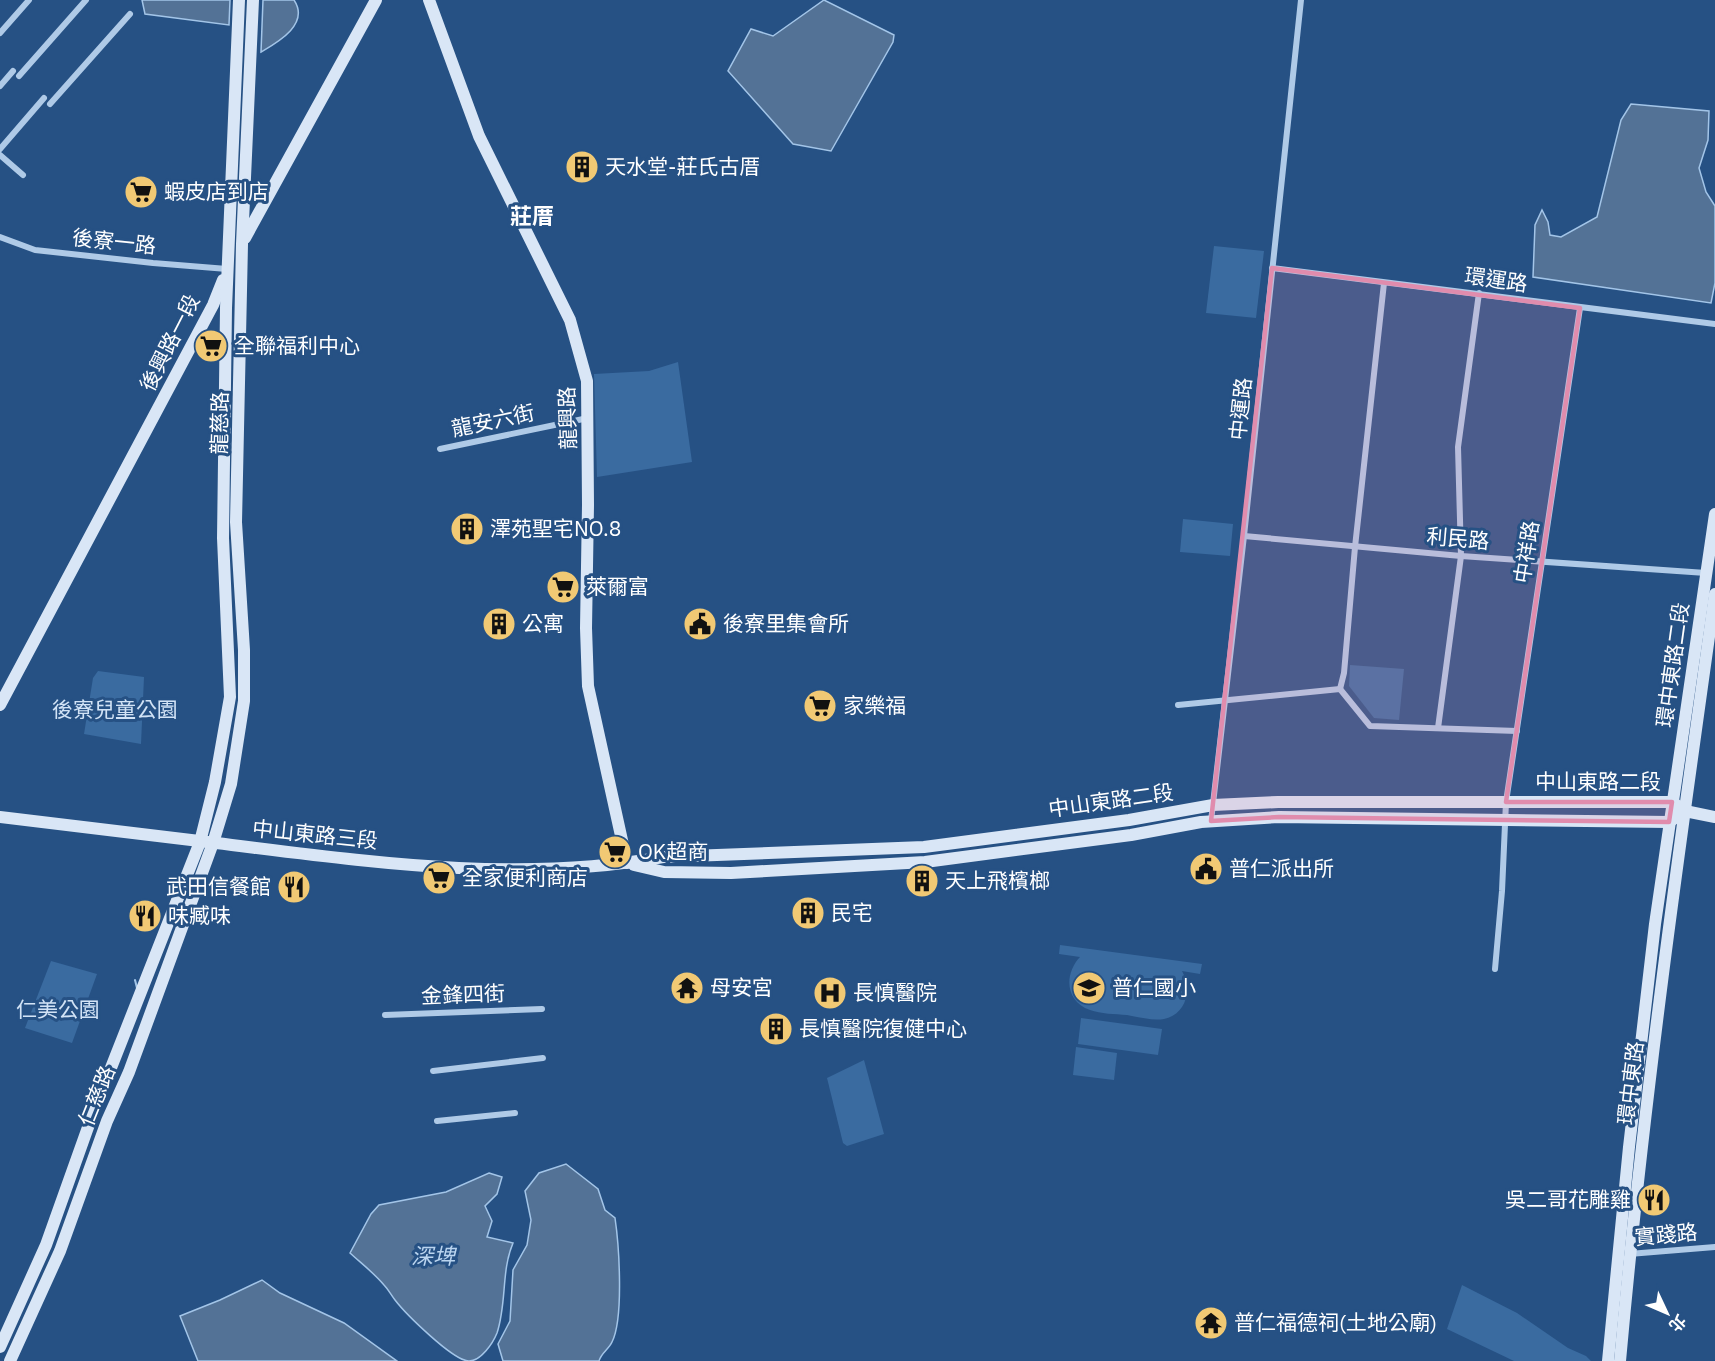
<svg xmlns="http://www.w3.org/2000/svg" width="1715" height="1361" viewBox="0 0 1715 1361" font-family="'IBM Plex Sans','Noto Sans TC',sans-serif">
  <rect width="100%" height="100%" fill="#265184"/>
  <g fill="#3a6ba0">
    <path d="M1214,246L1264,251L1256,318L1206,313Z"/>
    <path d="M678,362L692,462L597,477L594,374L649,371Z"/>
    <path d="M1183,519L1233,524L1230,556L1180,552Z"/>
    <path d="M1350,665L1404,669L1399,720L1374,718L1349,686Z"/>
    <path d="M98,671L144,677L141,744L84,734L93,678Z"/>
    <path d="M1060,945L1202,964L1200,974L1182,971C1192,989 1187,1014 1164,1019C1153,1021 1138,1017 1127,1015C1115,1014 1101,1014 1090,1010C1065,1001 1064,974 1080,957L1059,954Z"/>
    <path d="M51,961L97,974L72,1043L25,1028Z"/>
    <path d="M1081,1018L1162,1029L1158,1055L1078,1044Z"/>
    <path d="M1076,1047L1117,1053L1114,1080L1073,1075Z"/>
    <path d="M864,1060L884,1134L847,1146L843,1143L827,1078Z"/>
    <path d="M1462,1285L1517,1313L1568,1348L1586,1356L1591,1361H1514L1447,1329Z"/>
  </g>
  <g fill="#537296" stroke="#a3c5e8" stroke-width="1.5">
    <path d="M142,0H230L229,25L145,14Z"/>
    <path d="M263,0H294C310,24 278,42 261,52Z"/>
    <path d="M824,0L894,35L893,42L831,151L793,144L728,71L751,29L773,36Z"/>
    <path d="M1631,104L1709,111L1708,140L1699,168L1706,192L1715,206V283L1711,303L1533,277L1535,225L1542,210L1548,222L1550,235L1561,237L1597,217L1621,120Z"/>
    <path d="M566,1164L598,1189L605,1210L615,1218C619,1245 624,1318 612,1342C609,1349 601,1353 599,1361H503L498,1344L510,1321L513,1270L527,1245L531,1220L525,1191L539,1173Z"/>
    <path d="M489,1173L502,1177L497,1194L485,1206L492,1221L487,1237L513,1243C501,1271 507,1303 497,1333C493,1343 481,1361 469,1361C453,1361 405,1313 395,1300C391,1295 388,1289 384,1285C374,1273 362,1264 350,1253L371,1214L379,1205L446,1192Z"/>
    <path d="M262,1280L280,1293L344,1323L397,1361H198L180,1316L220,1300Z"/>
  </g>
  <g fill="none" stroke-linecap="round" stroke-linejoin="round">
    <path stroke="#a3c5e8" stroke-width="2" d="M135,980L137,988"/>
    <g stroke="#afcae7" stroke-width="6">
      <path d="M0,33L29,0"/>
      <path d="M19,76L86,0"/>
      <path d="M0,86L13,71"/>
      <path d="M50,104L130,14"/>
      <path d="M0,149L44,98"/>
      <path d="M0,155L23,175"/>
      <path d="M0,237L35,250L153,263L227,269"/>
      <path d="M1272,268L1715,324"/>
      <path d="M440,449L588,418"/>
      <path d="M1244,536L1461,556L1706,573"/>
      <path d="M1340,689L1344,673L1355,547L1384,283"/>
      <path d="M1178,705L1340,689L1370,726L1517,731"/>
      <path d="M1438,728L1461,556L1458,447L1479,293"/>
      <path d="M1211,821L1244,536L1301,0"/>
      <path d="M1495,969L1502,891L1506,802L1580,308"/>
      <path d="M385,1015L542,1009"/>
      <path d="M433,1071L543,1058"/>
      <path d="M437,1121L515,1113"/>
      <path d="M1629,1254L1715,1247"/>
    </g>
    <g stroke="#d9e6f6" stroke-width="12">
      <path d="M429,0L479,136L570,320L587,381L588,505L586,628L588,686L627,863"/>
      <path d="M245,238L376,0"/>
      <path d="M0,705L213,305L223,280"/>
      <path d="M0,817C72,826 144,834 216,843C364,861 515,884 663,857L924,847L1129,820L1213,805L1278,802H1672L1685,811L1715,817"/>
      <path d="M634,865L664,872L731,873L925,862L1131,835L1201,822L1279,817L1669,822L1685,811"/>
      <path d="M0,1347L46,1245L92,1116L200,842L215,782L230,697L223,538L226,308L239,0"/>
      <path d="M10,1361L60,1251L107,1121L129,1072L213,843L231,784L244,701V650L236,522L242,244L253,0"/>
      <path d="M1608,1361L1629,1147L1655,924L1715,514"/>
      <path d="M1620,1361C1643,1104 1679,849 1715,594"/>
    </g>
  </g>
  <path fill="#e08cad" fill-opacity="0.2" stroke="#e08cad" stroke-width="4.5" stroke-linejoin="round" d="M1272,268L1580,308L1506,802H1672L1669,822L1279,817L1211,821Z"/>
  <defs>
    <symbol id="building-disc" viewBox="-11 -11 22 22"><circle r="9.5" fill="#f1c974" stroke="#265184"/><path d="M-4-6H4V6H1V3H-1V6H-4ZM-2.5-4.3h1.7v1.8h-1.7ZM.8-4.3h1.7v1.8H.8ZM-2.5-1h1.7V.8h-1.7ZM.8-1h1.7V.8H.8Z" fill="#111"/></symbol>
    <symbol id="supermarket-disc" viewBox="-11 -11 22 22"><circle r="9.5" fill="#f1c974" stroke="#265184"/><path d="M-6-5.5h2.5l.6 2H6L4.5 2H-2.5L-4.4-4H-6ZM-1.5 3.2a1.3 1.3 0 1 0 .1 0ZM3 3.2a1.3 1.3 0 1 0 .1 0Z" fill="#111"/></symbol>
    <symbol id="civic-disc" viewBox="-11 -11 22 22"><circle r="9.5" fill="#f1c974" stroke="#265184"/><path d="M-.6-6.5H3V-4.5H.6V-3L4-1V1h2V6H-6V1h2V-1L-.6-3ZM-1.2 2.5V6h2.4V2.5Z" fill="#111"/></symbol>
    <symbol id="restaurant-disc" viewBox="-11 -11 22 22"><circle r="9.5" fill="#f1c974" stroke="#265184"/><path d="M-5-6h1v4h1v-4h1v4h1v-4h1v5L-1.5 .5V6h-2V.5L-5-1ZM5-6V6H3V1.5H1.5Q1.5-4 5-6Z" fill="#111"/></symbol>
    <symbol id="temple-disc" viewBox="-11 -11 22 22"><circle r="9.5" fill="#f1c974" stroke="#265184"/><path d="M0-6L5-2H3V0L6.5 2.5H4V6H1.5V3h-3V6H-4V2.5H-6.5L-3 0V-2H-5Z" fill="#111"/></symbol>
    <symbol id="school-disc" viewBox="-11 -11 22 22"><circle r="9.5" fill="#f1c974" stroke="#265184"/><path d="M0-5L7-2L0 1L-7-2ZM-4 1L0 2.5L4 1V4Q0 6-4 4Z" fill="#111"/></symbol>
    <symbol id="hospital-disc" viewBox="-11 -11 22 22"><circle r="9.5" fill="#f1c974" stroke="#265184"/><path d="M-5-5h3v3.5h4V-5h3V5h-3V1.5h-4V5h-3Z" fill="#111"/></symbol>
  </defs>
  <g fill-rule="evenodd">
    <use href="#building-disc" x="563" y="148" width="38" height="38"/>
    <use href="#supermarket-disc" x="122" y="173" width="38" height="38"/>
    <use href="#supermarket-disc" x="192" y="327" width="38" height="38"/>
    <use href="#building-disc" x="448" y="510" width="38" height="38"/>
    <use href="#supermarket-disc" x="544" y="568" width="38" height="38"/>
    <use href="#building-disc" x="480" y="605" width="38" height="38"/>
    <use href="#civic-disc" x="681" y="605" width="38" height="38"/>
    <use href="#supermarket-disc" x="801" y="687" width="38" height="38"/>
    <use href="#supermarket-disc" x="596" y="833" width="38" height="38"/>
    <use href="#civic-disc" x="1187" y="850" width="38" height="38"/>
    <use href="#supermarket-disc" x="420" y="859" width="38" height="38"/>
    <use href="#building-disc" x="903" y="862" width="38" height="38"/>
    <use href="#restaurant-disc" x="275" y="868" width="38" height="38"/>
    <use href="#building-disc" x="789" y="894" width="38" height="38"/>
    <use href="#restaurant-disc" x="126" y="897" width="38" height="38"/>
    <use href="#temple-disc" x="668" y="969" width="38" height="38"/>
    <use href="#school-disc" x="1070" y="969" width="38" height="38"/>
    <use href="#hospital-disc" x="811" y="974" width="38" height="38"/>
    <use href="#building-disc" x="757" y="1010" width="38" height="38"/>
    <use href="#restaurant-disc" x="1635" y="1181" width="38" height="38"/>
    <use href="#temple-disc" x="1192" y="1304" width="38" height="38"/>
  </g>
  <g text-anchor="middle" stroke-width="6" stroke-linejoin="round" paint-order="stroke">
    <g font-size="21" fill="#fff" stroke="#265184" text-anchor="start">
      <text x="605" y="174">天水堂-莊氏古厝</text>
      <text x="164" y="199">蝦皮店到店</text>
      <text x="234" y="353">全聯福利中心</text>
      <text x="490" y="536">澤苑聖宅NO.8</text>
      <text x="586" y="594">萊爾富</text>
      <text x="522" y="631">公寓</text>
      <text x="723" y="631">後寮里集會所</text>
      <text x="843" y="713">家樂福</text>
      <text x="638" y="859">OK超商</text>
      <text x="1229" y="876">普仁派出所</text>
      <text x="462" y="885">全家便利商店</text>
      <text x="945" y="888">天上飛檳榔</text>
      <text x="271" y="894" text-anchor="end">武田信餐館</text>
      <text x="831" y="920">民宅</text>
      <text x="168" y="923">味臧味</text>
      <text x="710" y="995">母安宮</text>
      <text x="1112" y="995">普仁國小</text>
      <text x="853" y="1000">長慎醫院</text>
      <text x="799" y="1036">長慎醫院復健中心</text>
      <text x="1631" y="1207" text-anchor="end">吳二哥花雕雞</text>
      <text x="1234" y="1330">普仁福德祠(土地公廟)</text>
    </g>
    <g font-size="21" fill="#fff" stroke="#265184">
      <text transform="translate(114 242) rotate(6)" y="7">後寮一路</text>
      <text transform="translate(1496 280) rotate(8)" y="7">環運路</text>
      <text transform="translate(170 343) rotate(-63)" y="7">後興路一段</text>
      <text transform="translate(1241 409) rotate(-84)" y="7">中運路</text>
      <text transform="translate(568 418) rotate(-92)" y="7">龍興路</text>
      <text transform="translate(493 421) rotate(-12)" y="7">龍安六街</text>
      <text transform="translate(220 423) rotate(-89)" y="7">龍慈路</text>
      <text transform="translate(1458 539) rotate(5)" y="7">利民路</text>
      <text transform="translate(1527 552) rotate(-81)" y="7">中祥路</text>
      <text transform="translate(1673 665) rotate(-82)" y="7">環中東路二段</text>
      <text x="1598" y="789">中山東路二段</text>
      <text transform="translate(1111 801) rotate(-8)" y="7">中山東路二段</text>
      <text transform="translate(315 835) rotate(6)" y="7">中山東路三段</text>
      <text transform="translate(463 995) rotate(-2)" y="7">金鋒四街</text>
      <text transform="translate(1631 1083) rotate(-83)" y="7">環中東路</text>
      <text transform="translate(97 1096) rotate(-68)" y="7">仁慈路</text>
      <text transform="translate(1666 1235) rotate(-5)" y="7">實踐路</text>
    </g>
    <g font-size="21" fill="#d2e3f6" stroke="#265184">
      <text x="115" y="717">後寮兒童公園</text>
      <text x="58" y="1017">仁美公園</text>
    </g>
    <g font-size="22" font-weight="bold" fill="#fff" stroke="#265184">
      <text x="532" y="224">莊厝</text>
    </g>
    <g font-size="22" font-style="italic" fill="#bad4ef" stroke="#265184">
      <text x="433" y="1264">深埤</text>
    </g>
  </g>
  <g transform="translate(1667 1313) rotate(134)" stroke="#265184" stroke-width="4.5" paint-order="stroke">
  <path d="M0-4.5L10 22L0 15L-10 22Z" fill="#ffffff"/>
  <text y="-9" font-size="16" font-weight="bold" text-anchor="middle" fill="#ffffff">北</text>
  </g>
</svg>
